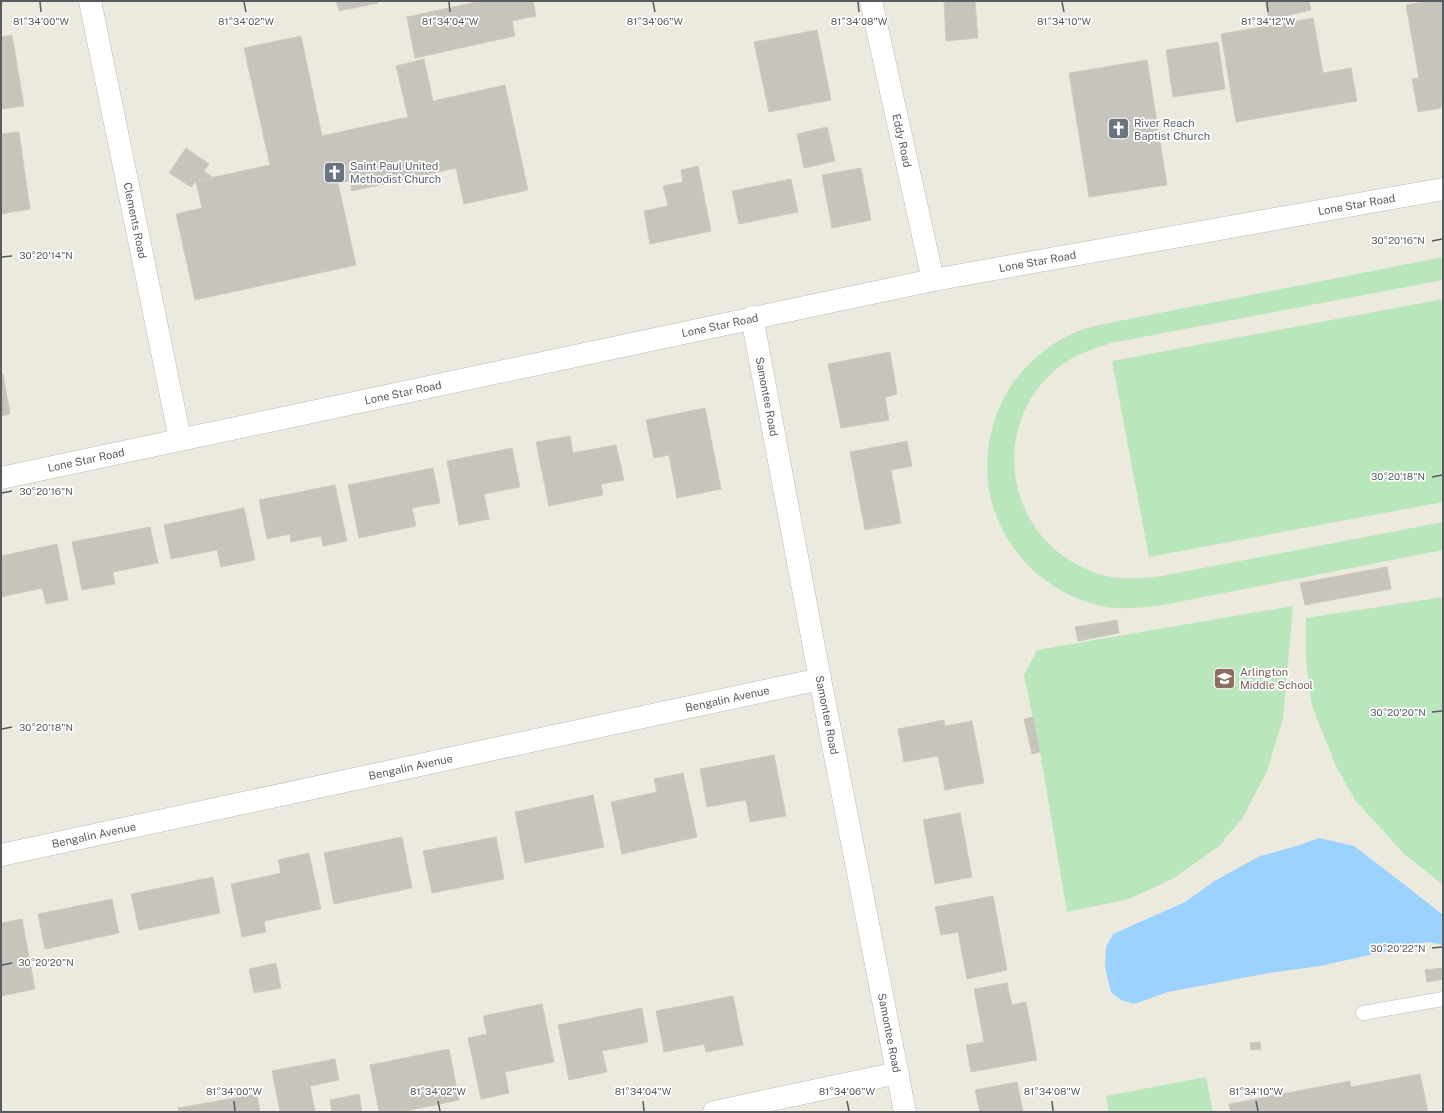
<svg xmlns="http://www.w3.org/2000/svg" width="1444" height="1113" viewBox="0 0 1444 1113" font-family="'Public Sans',sans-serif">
  <rect width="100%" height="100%" fill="#eceadf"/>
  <g fill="#bae6bb">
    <path d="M1443,257V280L1111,343C1088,350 1067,358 1050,375C992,430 1007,527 1076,564C1087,570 1099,575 1111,577C1126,579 1141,578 1156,577L1443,522V550L1158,606C1139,608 1120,610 1101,606C1018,586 968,504 994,422C1001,400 1013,379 1030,363C1043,350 1061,338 1078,331C1086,328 1095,326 1104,324Z"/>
    <path d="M1443,299V502L1149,557L1112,361Z"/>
    <path d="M1443,597V885L1404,854L1355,800L1335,764L1312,706L1306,662V618Z"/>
    <path d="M1293,606L1283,719L1267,771L1242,819L1218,847L1174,878L1129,899L1067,912L1040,752L1024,675L1037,650Z"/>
    <path d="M1206,1077L1213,1112H1109L1106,1096Z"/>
  </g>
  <path fill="#9cd2ff" d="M1319,838L1354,846L1405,885L1443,915V945L1428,942L1320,966L1269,973L1168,992L1134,1004L1121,1000L1111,992L1105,967L1106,947L1113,934L1185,902L1216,880L1260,856L1297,846Z"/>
  <g fill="#c7c4bc" stroke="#d1cbbd">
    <path d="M336,1H378V3L339,11Z"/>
    <path d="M481,1H533L536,16L512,21L515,36L415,58L407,17Z"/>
    <path d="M944,1H975L978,38L946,41Z"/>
    <path d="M1265,1H1309L1311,10L1269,20Z"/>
    <path d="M1429,1H1443V100H1442L1441,108L1418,112L1412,79L1419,78L1406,5Z"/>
    <path d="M1313,18L1323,73L1351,68L1357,101L1236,122L1221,34Z"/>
    <path d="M817,30L831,100L769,112L754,42Z"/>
    <path d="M12,35L24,106L1,109V37Z"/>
    <path d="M301,36L322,136L408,117L396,66L424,59L433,101L505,85L528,190L464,204L456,168L352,191L350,181L338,183L356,265L195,300L176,214L202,208L196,181L270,165L244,48Z"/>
    <path d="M1218,42L1225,89L1173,97L1166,50Z"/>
    <path d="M1147,60L1167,185L1089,197L1069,73Z"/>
    <path d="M827,127L835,161L804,168L797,134Z"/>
    <path d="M19,132L30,209L1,214V134Z"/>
    <path d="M186,148L209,164L204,171L212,177L196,181L191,187L169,173Z"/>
    <path d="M698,166L711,231L650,244L644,211L668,206L663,186L683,182L681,170Z"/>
    <path d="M861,168L871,220L832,228L822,175Z"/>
    <path d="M791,179L798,212L739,224L732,191Z"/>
    <path d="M890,352L897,394L885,397L889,420L841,428L828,364Z"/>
    <path d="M1,374H3L10,414L1,416Z"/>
    <path d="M705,408L721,489L677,498L669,455L654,458L646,420Z"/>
    <path d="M570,436L573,453L616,445L624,480L601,484L603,495L549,506L536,442Z"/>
    <path d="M907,441L912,466L891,470L901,523L865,530L850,452Z"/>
    <path d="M512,448L520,487L484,494L489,519L459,525L447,461Z"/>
    <path d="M433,468L440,503L412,508L416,526L359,538L348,485Z"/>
    <path d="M335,485L347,541L323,546L321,536L291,542L290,534L267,539L259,500Z"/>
    <path d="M244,508L255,560L221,567L217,550L171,559L164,525Z"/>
    <path d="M150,527L158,563L113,572L115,584L82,590L72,542Z"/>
    <path d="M57,544L68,600L46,604L42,588L1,597V556Z"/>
    <path d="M1387,567L1391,589L1305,605L1300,583Z"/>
    <path d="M1117,620L1119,633L1078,641L1075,627Z"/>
    <path d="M1033,717L1040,752L1032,754L1024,719Z"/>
    <path d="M944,720L945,726L972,721L984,783L945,790L938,756L904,762L898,729Z"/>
    <path d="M774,755L786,816L750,822L746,800L707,807L700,769Z"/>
    <path d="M683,773L697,837L622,854L611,802L657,792L654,779Z"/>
    <path d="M593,795L604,847L525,863L515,812Z"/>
    <path d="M960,813L972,877L935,884L923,820Z"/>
    <path d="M402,837L412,888L334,904L324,853Z"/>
    <path d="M496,837L504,879L432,893L423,851Z"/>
    <path d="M309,853L321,909L264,921L266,932L242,937L231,884L281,873L278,860Z"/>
    <path d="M213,877L220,913L139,930L131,894Z"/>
    <path d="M993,896L1007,970L967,979L958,932L941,935L935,907Z"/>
    <path d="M112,899L119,933L45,949L38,914Z"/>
    <path d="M22,919L35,989L1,996V923Z"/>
    <path d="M276,963L281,988L254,993L249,969Z"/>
    <path d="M1442,968L1443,979L1427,982L1425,970Z"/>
    <path d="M1007,983L1012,1005L1026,1002L1037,1060L971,1072L966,1045L984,1042L974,989Z"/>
    <path d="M733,996L743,1045L706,1052L704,1044L664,1052L656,1011Z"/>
    <path d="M542,1004L554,1062L505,1072L509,1093L481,1099L468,1038L487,1034L483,1016Z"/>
    <path d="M642,1008L648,1042L602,1051L607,1072L569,1080L558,1025Z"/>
    <path d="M1260,1042L1261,1049L1251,1050L1250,1043Z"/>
    <path d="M449,1049L459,1100L401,1112H379L370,1065Z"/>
    <path d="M335,1059L339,1080L310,1086L315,1112H280L272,1071Z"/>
    <path d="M1420,1074L1428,1112H1231L1229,1104L1350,1081L1351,1087Z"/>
    <path d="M1017,1082L1023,1112H980L975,1090Z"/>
    <path d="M257,1094L260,1112H179L178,1108Z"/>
    <path d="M359,1094L362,1112H332L330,1100Z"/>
  </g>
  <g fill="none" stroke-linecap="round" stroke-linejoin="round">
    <defs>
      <path id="lane" d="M1363,1013L1443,999"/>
      <g id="street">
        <path id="s1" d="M90,1L180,439"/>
        <path id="s2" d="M871,1L933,280"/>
        <path id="s3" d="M752,317L820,679L905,1112"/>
        <path id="s4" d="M1,855L820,679"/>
        <path d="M714,1112L898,1073"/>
      </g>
      <g id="secondary">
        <path id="s5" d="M1,478L933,280L1443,189"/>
      </g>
    </defs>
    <use href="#lane" stroke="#b7babf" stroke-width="15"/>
    <use href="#street" stroke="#b7babf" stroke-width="23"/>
    <use href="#secondary" stroke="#b5b9bf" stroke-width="23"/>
    <use href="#lane" stroke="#fff" stroke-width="14"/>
    <use href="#street" stroke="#fff" stroke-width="22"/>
    <use href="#secondary" stroke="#fff" stroke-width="22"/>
  </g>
  <path fill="none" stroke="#585c61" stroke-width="1.5" d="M40,2L41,12M244,2L246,12M449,2L450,12M653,2L655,12M858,2L859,12M1062,2L1064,12M1267,2L1268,12M1432,241L1442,239M2,257L12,256M1432,477L1442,475M2,493L12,491M1432,712L1442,711M2,729L12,727M1432,948L1442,947M2,965L12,963M234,1101L235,1111M438,1101L440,1111M643,1101L644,1111M847,1101L849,1111M1052,1101L1053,1111M1256,1101L1258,1111"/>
  <defs>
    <symbol id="church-square" viewBox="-11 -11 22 22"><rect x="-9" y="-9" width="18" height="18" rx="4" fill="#6b7280" stroke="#fff"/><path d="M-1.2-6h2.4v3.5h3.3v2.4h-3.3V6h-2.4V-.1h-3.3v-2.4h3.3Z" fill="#fff"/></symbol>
    <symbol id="school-square" viewBox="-11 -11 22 22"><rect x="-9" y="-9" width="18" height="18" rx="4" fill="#8d6e63" stroke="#fff"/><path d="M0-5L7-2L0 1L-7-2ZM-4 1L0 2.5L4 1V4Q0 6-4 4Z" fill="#fff"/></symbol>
  </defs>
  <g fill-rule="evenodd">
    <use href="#church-square" x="1106" y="116" width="25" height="25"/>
    <use href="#church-square" x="322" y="160" width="25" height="25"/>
    <use href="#school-square" x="1212" y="666" width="25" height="25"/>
  </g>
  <g text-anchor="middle" stroke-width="3.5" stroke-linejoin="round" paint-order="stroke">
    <g font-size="11" fill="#5b616d" stroke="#fff" text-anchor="start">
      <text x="1134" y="127">River Reach<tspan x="1134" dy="13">Baptist Church</tspan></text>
      <text x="350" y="170">Saint Paul United<tspan x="350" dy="13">Methodist Church</tspan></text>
    </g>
    <g font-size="11" fill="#585c61" stroke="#fff">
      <text dy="4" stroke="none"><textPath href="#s2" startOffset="143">Eddy Road</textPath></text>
      <text dy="4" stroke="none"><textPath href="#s5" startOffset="1383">Lone Star Road</textPath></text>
      <text dy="4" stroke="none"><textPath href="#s1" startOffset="224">Clements Road</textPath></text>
      <text dy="4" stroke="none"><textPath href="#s5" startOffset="1059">Lone Star Road</textPath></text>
      <text dy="4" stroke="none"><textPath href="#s5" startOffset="735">Lone Star Road</textPath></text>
      <text dy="4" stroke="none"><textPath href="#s5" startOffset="411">Lone Star Road</textPath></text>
      <text dy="4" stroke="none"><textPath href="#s3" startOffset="81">Samontee Road</textPath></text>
      <text dy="4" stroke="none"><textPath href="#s5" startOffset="87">Lone Star Road</textPath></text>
      <text dy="4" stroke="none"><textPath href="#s4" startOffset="743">Bengalin Avenue</textPath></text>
      <text dy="4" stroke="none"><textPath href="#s3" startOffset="405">Samontee Road</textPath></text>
      <text dy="4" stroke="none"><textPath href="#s4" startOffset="419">Bengalin Avenue</textPath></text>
      <text dy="4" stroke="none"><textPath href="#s4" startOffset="95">Bengalin Avenue</textPath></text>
      <text dy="4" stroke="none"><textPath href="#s3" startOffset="729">Samontee Road</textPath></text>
    </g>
    <g font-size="11" fill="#785e54" stroke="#fff" text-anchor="start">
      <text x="1240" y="676">Arlington<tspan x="1240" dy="13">Middle School</tspan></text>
    </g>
  </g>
  <g font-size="10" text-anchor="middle" fill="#585c61" stroke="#fff" stroke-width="3.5" stroke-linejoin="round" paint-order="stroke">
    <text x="1268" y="25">81°34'12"W</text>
    <text x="41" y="25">81°34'00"W</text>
    <text x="246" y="25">81°34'02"W</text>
    <text x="450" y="25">81°34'04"W</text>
    <text x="655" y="25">81°34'06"W</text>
    <text x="859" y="25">81°34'08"W</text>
    <text x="1064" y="25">81°34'10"W</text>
    <text x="1398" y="244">30°20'16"N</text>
    <text x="46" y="259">30°20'14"N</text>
    <text x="1398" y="480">30°20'18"N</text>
    <text x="46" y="495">30°20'16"N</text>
    <text x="1398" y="716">30°20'20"N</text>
    <text x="46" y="731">30°20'18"N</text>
    <text x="1398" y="952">30°20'22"N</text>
    <text x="46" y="966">30°20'20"N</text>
    <text x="234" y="1095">81°34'00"W</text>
    <text x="438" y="1095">81°34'02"W</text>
    <text x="643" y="1095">81°34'04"W</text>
    <text x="847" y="1095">81°34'06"W</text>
    <text x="1052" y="1095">81°34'08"W</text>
    <text x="1256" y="1095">81°34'10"W</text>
  </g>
  <rect width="1444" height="1113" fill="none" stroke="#585c61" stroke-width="4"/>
</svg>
